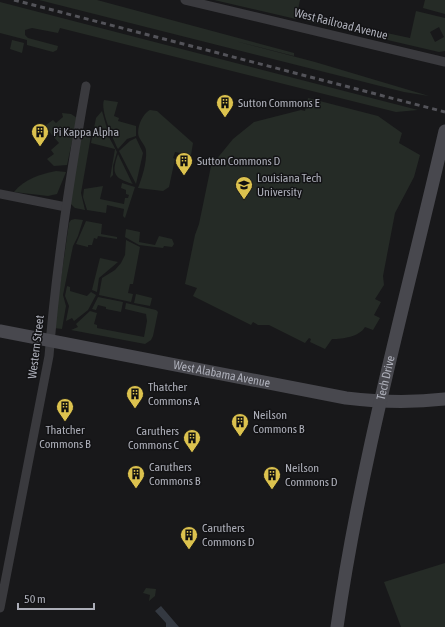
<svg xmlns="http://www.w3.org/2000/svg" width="445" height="627" viewBox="0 0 445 627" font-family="'Asap Condensed',sans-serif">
  <rect width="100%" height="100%" fill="#18181a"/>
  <g fill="#252b26" fill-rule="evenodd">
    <path d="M39,0H97L294,53V56L235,41L315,62L429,96L404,92Z"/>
    <path d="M214,0H300L296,19Z"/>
    <path d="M425,0H445V14L423,8Z"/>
    <path d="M0,2L418,110L396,112L60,28L58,33L32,28L25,30V35L28,38L58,46L57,50L53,52L27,45V40L0,33Z"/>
    <path d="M416,11L445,18V51L439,52L306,21L308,17H312L410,38ZM439,27L444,37L435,42L430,32Z"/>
    <path d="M12,40L24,43L22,53L10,49Z"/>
    <path d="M308,98L378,116L402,133L399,143L420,155L414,177L395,213L383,276L384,285L375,299L381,302L374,315L380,318L373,330L365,327C359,337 343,339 332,339L325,349L310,342L311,339L309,338L305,343L269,325H258L253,322L251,325L193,296L197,288L185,284L195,235L199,224L211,166L233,139L254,122L301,110L305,111Z"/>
    <path d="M104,100L118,102L114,116L119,118L118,121L136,126V136L127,139L118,149C113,139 100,110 104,100Z"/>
    <path d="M150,110L157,111L193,143L191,155L175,152L173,158L175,159L169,187L163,191L138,188C142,178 147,162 146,151C146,146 141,142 139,137C136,129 142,114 150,110Z"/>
    <path d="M102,111L110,139L117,152L113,166V175L110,178L115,149L91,143L96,118Z"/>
    <path d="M62,113L71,114L77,118L67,165L54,166L47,159L54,154L51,150L59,143L46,128V125L53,120L56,123L63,117Z"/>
    <path d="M85,129L92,130L81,193L85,210L75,208L70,203L82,132Z"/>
    <path d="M136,138L143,153L136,184L119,151L130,141Z"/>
    <path d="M118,154L132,183L133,184C114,178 111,174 118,154Z"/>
    <path d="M56,171L66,172L57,194L48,196L14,192C24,179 41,174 56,171Z"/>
    <path d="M122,183L135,187L125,218L123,216L124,209L107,205L106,213L87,210L83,197L84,189L103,186L100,199L124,204L125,198H128L129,195L126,194V190L121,188Z"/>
    <path d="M75,219L83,220L78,236L73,246L63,295L66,306L62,329L54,328L69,223L71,220Z"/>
    <path d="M86,221L102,224L101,234L117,237V239L98,236L97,239L94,238L92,245H88V247L76,244Z"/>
    <path d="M126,229L140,232L139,242L155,245L159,236L172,239L174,244L172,247L164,246L163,248L139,245L125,237Z"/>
    <path d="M126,240L140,247L133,284H130L128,293L133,294L131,302L99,295L102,278L115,270L121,263L125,255Z"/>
    <path d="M100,258L118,262L99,278L97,292L92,290Z"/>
    <path d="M67,286L70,287V291L87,296L91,292L96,295L88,310L74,321L72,318L66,321L69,306L65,296Z"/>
    <path d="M136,294L152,298L150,306L134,303Z"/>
    <path d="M98,297L123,302L121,312L106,309V307L98,305L96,310L92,309Z"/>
    <path d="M126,303L156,310L158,312L153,336L151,340L145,344L71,330L78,327L76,324L90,311L97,313L94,324L97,325V328L144,337L147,321L146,314L125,309Z"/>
    <path d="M445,563V627H401L384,582Z"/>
    <path d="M146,588L156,589L155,596L149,601L150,595L143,593Z"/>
  </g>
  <path fill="#343941" d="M161,606L179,627H166V623L155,611Z"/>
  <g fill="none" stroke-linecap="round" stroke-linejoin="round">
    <g stroke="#3a3a3e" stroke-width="9">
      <path d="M185,0L445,62"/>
      <path d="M0,194L66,207"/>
      <path d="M0,608L49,356C56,266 70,176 86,86"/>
    </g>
    <g stroke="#48484e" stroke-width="13">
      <path id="s1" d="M0,331L346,398C379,402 411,403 445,399"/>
      <path id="s2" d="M337,627C361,459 407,296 445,131"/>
    </g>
    <path stroke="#535359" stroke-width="3" stroke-dasharray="5 4" stroke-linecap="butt" d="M14,0L445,112"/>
  </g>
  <defs>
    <symbol id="building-pin" viewBox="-11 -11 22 30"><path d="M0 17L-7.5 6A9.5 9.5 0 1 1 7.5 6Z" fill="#dcc24e" stroke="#131315"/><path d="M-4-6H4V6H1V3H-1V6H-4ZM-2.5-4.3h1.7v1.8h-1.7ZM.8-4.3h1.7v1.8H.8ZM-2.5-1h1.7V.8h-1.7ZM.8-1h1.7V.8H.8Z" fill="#111"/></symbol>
    <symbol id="university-pin" viewBox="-11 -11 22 30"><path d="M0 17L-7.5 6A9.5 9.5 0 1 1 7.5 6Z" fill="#dcc24e" stroke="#131315"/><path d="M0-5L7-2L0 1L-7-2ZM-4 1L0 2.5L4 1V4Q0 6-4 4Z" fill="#111"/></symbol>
  </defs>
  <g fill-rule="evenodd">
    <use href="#building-pin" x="215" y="93" width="20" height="27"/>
    <use href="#building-pin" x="30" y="122" width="20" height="27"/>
    <use href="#building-pin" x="174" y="151" width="20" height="27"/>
    <use href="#university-pin" x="234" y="175" width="20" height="27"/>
    <use href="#building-pin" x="125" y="384" width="20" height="27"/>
    <use href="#building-pin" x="55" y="397" width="20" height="27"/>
    <use href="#building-pin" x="230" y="412" width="20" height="27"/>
    <use href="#building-pin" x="182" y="428" width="20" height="27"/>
    <use href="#building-pin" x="126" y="464" width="20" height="27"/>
    <use href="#building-pin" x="262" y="465" width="20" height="27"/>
    <use href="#building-pin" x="179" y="525" width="20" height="27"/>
  </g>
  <g text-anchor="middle" stroke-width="3" stroke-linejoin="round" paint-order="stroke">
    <g font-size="12" fill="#acaeb8" stroke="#131315">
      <text transform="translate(341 24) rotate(14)" y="4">West Railroad Avenue</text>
      <text transform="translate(36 347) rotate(-83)" y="4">Western Street</text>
      <text dy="4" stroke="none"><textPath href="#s1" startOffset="226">West Alabama Avenue</textPath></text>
      <text dy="4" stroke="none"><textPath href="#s2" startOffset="254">Tech Drive</textPath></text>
    </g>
    <g font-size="12" fill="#acaeb8" stroke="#131315" text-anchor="start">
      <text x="238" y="107">Sutton Commons E</text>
      <text x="53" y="136">Pi Kappa Alpha</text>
      <text x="197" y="165">Sutton Commons D</text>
      <text x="257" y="182">Louisiana Tech<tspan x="257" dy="14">University</tspan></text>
      <text x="148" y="391">Thatcher<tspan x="148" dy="14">Commons A</tspan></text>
      <text x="253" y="419">Neilson<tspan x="253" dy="14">Commons B</tspan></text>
      <text x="65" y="434" text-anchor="middle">Thatcher<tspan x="65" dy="14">Commons B</tspan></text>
      <text x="179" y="435" text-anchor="end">Caruthers<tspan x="179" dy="14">Commons C</tspan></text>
      <text x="149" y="471">Caruthers<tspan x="149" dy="14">Commons B</tspan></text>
      <text x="285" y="472">Neilson<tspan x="285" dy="14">Commons D</tspan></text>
      <text x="202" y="532">Caruthers<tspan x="202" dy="14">Commons D</tspan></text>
    </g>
  </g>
  <path d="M18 603v6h76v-6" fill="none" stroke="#acaeb8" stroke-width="2"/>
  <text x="24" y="603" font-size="12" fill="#acaeb8" stroke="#131315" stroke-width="3" paint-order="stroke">50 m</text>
</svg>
